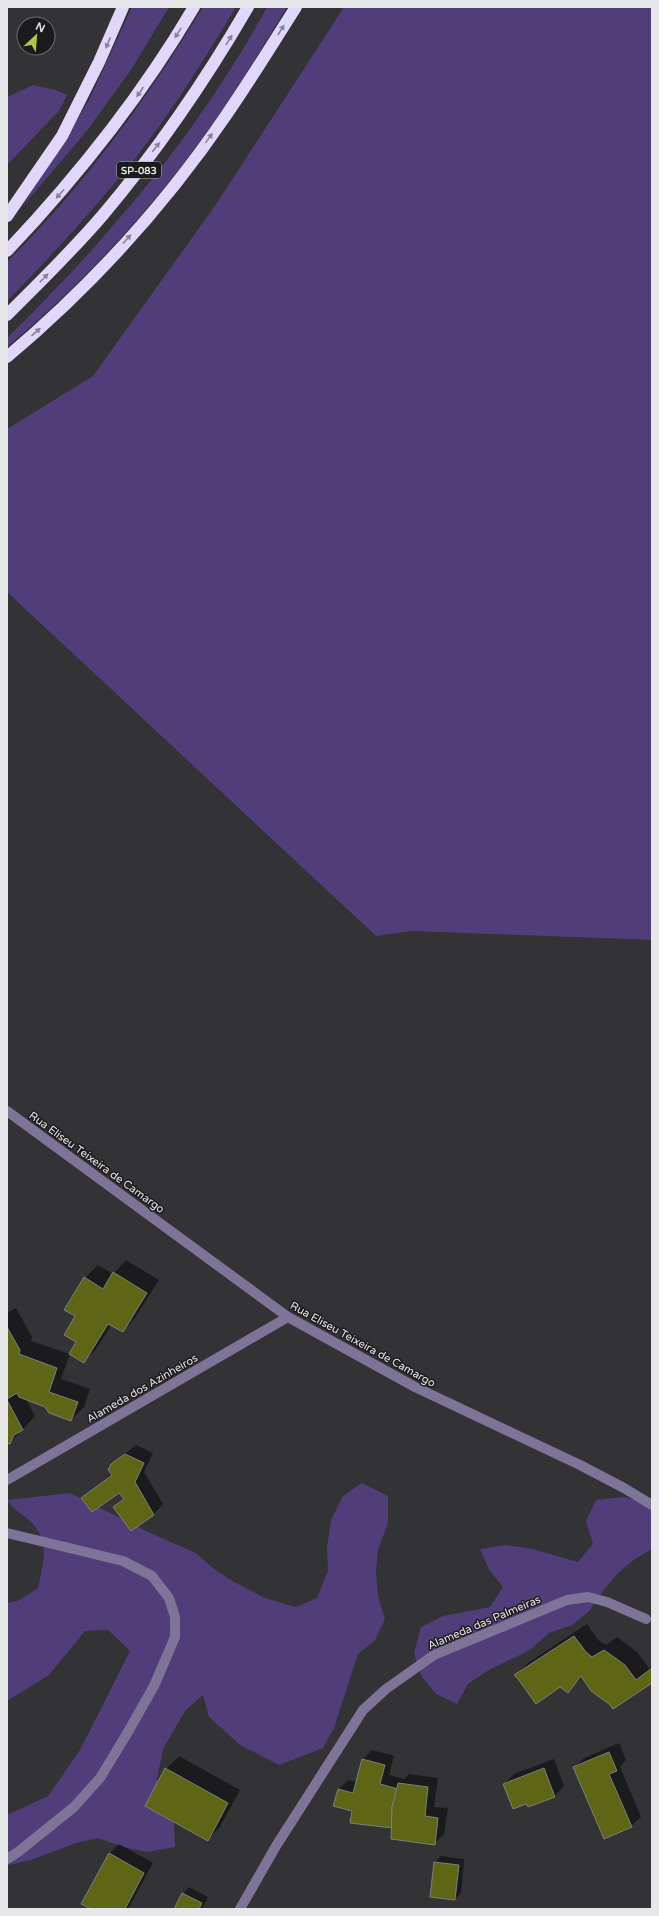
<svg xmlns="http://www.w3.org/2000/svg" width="659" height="1916" viewBox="0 0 659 1916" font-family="'Varela Round',sans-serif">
  <rect width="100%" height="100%" fill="#333235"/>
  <g fill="#513d7a">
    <path d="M132,7H169L131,70L86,132L22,207L89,100Z"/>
    <path d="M203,7H236C204,60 171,113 133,161C93,210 51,257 7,301V262C83,187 148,98 203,7Z"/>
    <path d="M267,7H287C261,49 236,92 207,132C149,212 82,284 7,347V338C108,239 199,132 267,7Z"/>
    <path d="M344,7H652V940L412,931L376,936L7,592V429L93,376L217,203Z"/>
    <path d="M33,85L56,90L67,95L59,111L7,165V97Z"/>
    <path d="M362,1483L388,1496V1523L378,1550L376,1572L378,1596L385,1619L375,1640L358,1654L334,1728L323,1748L279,1765L240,1745L209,1717L203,1695L185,1711L163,1749L157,1779L161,1804L174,1824L175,1847L147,1852L123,1847L98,1838L76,1843L31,1860L9,1865L7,1863V1815L48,1796L80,1750L130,1651L108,1630L85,1631L49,1675L7,1701V1603L18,1601L38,1588C43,1563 51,1541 30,1521C22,1514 13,1509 7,1500L70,1493L148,1532L196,1553L214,1569L234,1582L265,1598L296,1607L317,1598L328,1571L327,1547L331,1520L343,1496Z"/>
    <path d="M624,1497L652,1504V1549L635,1559L618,1573L603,1591L589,1611L572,1625L549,1633L530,1650L487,1671L468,1684L457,1704L436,1694L422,1677L414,1653L421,1627L443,1616L490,1607L503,1587L489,1570L480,1549L505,1545L529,1548L578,1562L593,1544L586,1521L596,1500Z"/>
  </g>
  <g fill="#0007">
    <path d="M126,1260L159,1280L135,1318L123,1331L112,1324L96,1349L83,1362L77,1342L76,1316L65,1309L85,1278L98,1265L113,1274Z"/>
    <path d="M16,1308L32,1337L31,1341L70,1354L61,1379L90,1389L84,1407L71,1420L46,1406L26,1399L35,1416L10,1443L7,1442V1313Z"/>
    <path d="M136,1445L153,1453L144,1472L163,1504L154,1514L131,1530L114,1507L124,1498L119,1492L83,1498L112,1473V1465Z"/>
    <path d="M587,1624L598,1640L606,1645L617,1637L637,1652L649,1668L652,1665V1682L583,1676L568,1692L560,1686L515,1675L528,1663Z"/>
    <path d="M619,1743L626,1760L620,1767L641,1817L631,1826L574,1768L584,1758Z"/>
    <path d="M372,1750L394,1756L389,1775L404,1779L409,1774L438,1778L434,1807L448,1808L444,1834L434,1844L353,1810L339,1789L348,1780L357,1782L362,1760Z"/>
    <path d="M179,1756L240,1790L220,1827L208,1839L166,1769Z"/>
    <path d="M554,1759L564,1786L555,1796L528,1806L527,1803L504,1784L514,1774Z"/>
    <path d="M119,1844L153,1863L128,1909H86L109,1854Z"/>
    <path d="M441,1856L464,1859L461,1893L455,1899L434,1863Z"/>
    <path d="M189,1887L208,1897L202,1909H175L183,1894Z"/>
  </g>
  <g fill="#5e6616" stroke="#7e7f7c">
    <path d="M113,1272L147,1293L123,1332L108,1324L84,1363L69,1354L76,1342L64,1335L75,1316L64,1310L84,1277L103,1289Z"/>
    <path d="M7,1327L20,1350L19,1354L57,1368L49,1392L78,1402L71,1421L49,1413L45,1407L19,1397L17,1393L7,1399Z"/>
    <path d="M7,1400L23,1430L14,1435L10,1444L7,1443Z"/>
    <path d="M125,1454L144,1463L135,1482L154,1515L131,1531L113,1507L124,1499L119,1493L92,1512L81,1498L112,1475L108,1470L111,1464Z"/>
    <path d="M574,1636L586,1652L592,1657L604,1650L625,1665L636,1680L652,1668V1683L613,1709L609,1704L591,1691L581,1676L568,1693L560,1687L536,1704L518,1679L514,1675Z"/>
    <path d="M609,1752L617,1771L609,1774L632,1827L604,1839L573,1767Z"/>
    <path d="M362,1759L385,1765L380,1784L398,1789L392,1807V1828L350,1823L352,1811L333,1806L338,1789L353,1793Z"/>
    <path d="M165,1768L228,1803L208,1841L145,1806Z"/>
    <path d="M544,1768L555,1797L528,1807L526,1804L513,1809L503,1784Z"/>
    <path d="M398,1783L428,1787L425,1816L438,1818L435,1845L391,1839L392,1807Z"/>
    <path d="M109,1853L144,1873L125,1909H91L81,1904Z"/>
    <path d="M434,1862L459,1865L455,1900L430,1897Z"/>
    <path d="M182,1893L202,1903L199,1909H174Z"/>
  </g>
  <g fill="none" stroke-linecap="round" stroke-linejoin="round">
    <g stroke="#7e7498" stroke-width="10">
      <path d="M7,1111L288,1317L415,1387L580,1465L624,1488L652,1505"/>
      <path d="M7,1480L288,1317"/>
      <path d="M7,1533L123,1561L152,1576L169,1598L175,1617V1637L154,1686L125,1737L100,1778L74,1807L18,1852L7,1859"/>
      <path d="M240,1909L276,1846L363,1710L386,1689L434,1655L567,1600L588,1597L607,1602L646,1619"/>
    </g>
    <g stroke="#e0d7fb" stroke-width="12">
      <path d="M7,216L62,136L99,62L123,7"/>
      <path d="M7,251C78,176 141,97 194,7"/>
      <path d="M7,315C39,283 72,251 102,216C157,151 205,81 248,7"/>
      <path d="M7,357C90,287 166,204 227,114C251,79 273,43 296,7"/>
    </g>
  </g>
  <defs><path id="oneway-solid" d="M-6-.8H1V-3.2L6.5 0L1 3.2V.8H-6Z"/></defs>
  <g fill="#878297">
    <use href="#oneway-solid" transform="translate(281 30) rotate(-58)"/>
    <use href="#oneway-solid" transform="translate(178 33) rotate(122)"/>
    <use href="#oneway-solid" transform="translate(229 40) rotate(-59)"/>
    <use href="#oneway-solid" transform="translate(108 43) rotate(113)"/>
    <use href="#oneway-solid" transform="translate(140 92) rotate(124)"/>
    <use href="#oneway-solid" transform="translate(209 138) rotate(-54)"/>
    <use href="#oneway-solid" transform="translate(156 147) rotate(-52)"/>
    <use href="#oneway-solid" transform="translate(60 194) rotate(132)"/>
    <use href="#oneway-solid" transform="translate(127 239) rotate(-48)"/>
    <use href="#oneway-solid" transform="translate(44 278) rotate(-46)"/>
    <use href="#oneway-solid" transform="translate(36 332) rotate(-41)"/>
  </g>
  <g text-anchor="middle" stroke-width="3" stroke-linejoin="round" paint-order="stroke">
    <rect fill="#1b1a1c" stroke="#aaaaac" stroke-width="1" x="117" y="162" width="44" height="16" rx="3"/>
    <g font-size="10" font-weight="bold" fill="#e7e7e9">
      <text x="139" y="174">SP-083</text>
    </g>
    <g font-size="11" fill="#e7e7e9" stroke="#1b1a1c">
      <text transform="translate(97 1162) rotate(36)" y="4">Rua Eliseu Teixeira de Camargo</text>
      <text transform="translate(363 1344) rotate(29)" y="4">Rua Eliseu Teixeira de Camargo</text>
      <text transform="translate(142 1388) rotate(-30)" y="4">Alameda dos Azinheiros</text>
      <text transform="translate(484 1622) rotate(-23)" y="4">Alameda das Palmeiras</text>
    </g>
  </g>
  <rect width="659" height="1916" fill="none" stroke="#e7e7e9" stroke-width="16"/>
  <g transform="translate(36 36) rotate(26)"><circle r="19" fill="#1b1a1c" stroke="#6d6c6e"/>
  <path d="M0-3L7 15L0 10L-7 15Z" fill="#b5c24a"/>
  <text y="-6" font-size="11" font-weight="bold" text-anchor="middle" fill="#e7e7e9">N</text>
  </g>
</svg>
